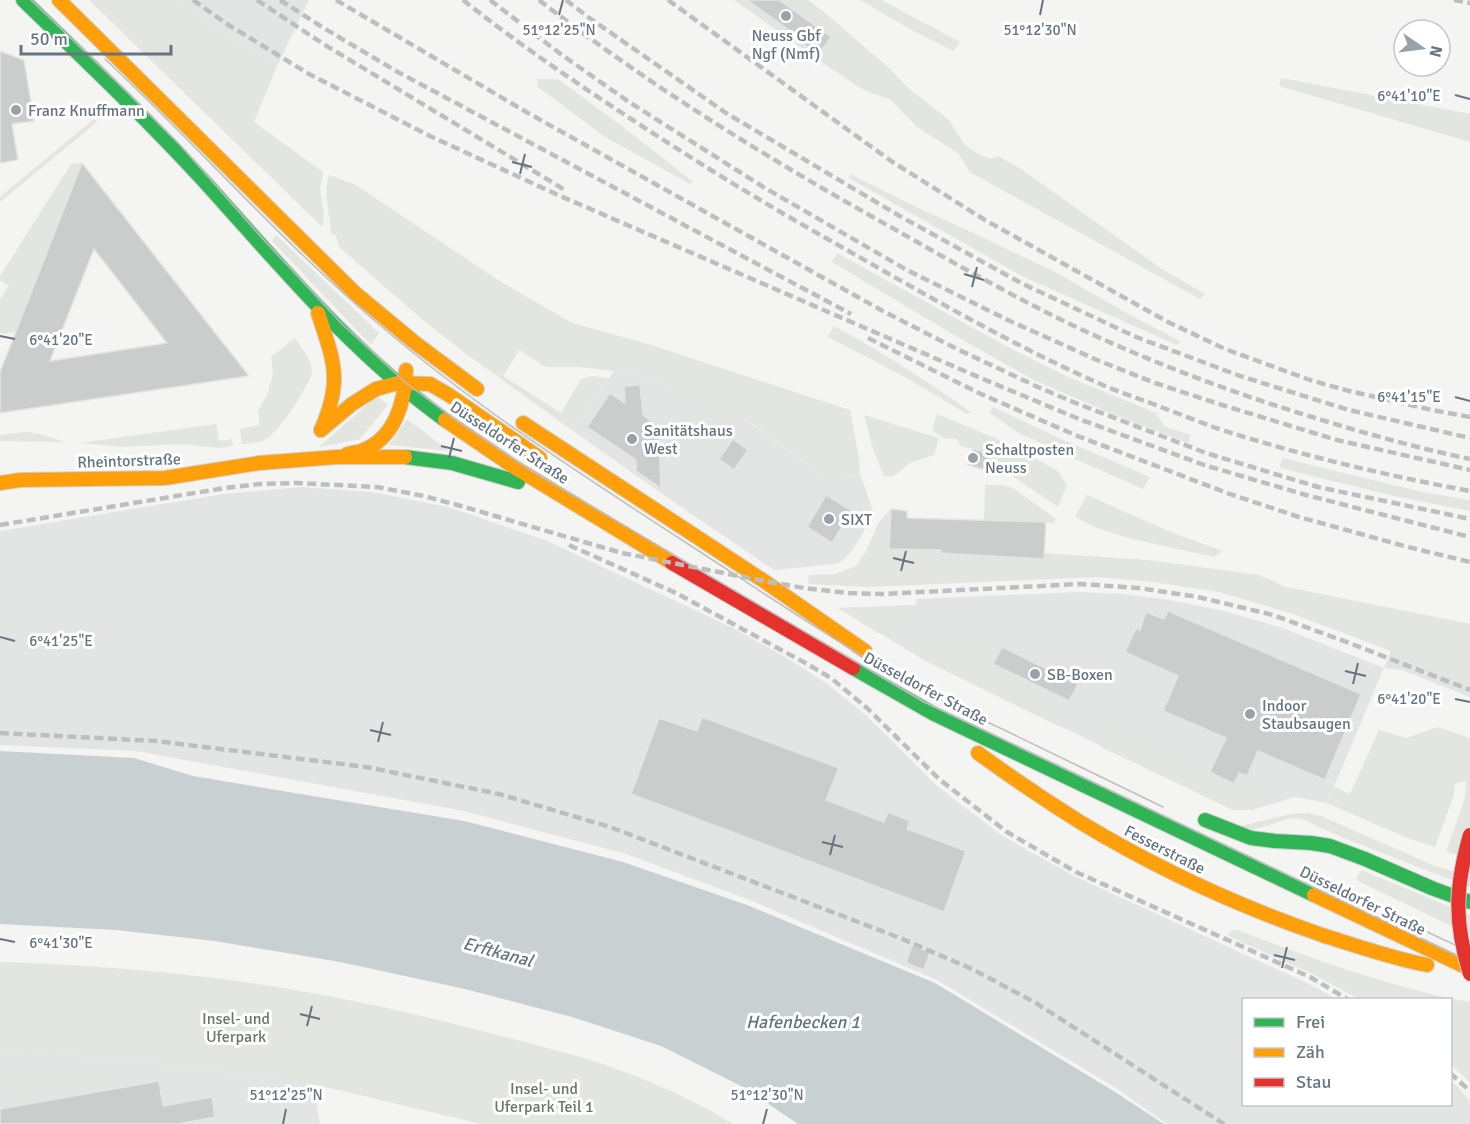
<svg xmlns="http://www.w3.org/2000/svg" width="1470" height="1124" viewBox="0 0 1470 1124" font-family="Signika,sans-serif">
  <rect width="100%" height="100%" fill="#f4f4f3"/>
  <g fill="#e3e4e4">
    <path d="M176,0H309L277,66L221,31Z"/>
    <path d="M614,371L631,373L655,379L736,427L743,418L820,474L846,478L860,474L873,511L863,533L851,552L842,561L835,564L774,570L678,505L573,431Z"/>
    <path d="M300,487L372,492L448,507L545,540L733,628L787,658L826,683L867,716L937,786L1001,835L1074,876L1309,984L1337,999L1244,1000V1104H1450L1451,1081L1458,1087L1470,1101V1124H1167L1116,1088L937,980L750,900L626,854L464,811L136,751L0,745V531L223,494Z"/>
    <path d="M1078,592L1123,594L1170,600L1220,610L1280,627L1384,668L1391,650L1470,681V697L1402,670L1384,668L1327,803L1295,797L1251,810H1233L926,661L838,608L916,605L917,599Z"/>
    <path d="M0,1053L80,1056L183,1066L313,1084L320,1124H0Z"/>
  </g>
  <g fill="#e3e5e1">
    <path d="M89,0H176L221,31L277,66L254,122L323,172L320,189L324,216L322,227Z"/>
    <path d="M734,0H808L825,13L889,68L907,87L949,120L964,144L978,154L991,159L998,156L1021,169L1162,269L1205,294L1200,299L970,172L959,154L916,126L891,100L862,89L826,65Z"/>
    <path d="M860,0H881L960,42L953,51L915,32Z"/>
    <path d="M1281,78L1470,114V142L1279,86Z"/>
    <path d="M537,79H558L635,136L693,182L690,184L605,137L538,87Z"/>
    <path d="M94,119L97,122L0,202V197Z"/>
    <path d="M82,163L16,332L0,334V299L9,286L0,280V276L71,164Z"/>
    <path d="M850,174L908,203L984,238L1055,272L1130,315L1180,341L1177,345L1022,276L849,178Z"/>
    <path d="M329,175L356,185L498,280L572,323L645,343L850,410L859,458L860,474C845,478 835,480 820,474L744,418L736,428L655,379L631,373L580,367H546L519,350L503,376L561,413L581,379L592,376L609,378L573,431L465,353L423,320L339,247L336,236L331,233C330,213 323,194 329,175Z"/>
    <path d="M276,235L379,333L371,345L272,241Z"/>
    <path d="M837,253L1004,345L1068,377L1156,413L1165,427L1191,435L1188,443L1112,414L1034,380L966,342L832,262Z"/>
    <path d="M834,326C882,352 927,381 972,413L967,414L903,376L828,337Z"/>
    <path d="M295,338C300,345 313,362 312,371C311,384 280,429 269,437C262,443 251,443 242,444L240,429L260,425L258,412L268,392L273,374L271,357Z"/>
    <path d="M377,396L388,405L360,439L319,447Z"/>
    <path d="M993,407L1061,439L1150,477L1143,489L1064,454L1015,431L989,412Z"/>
    <path d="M937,414L997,439L1057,470L1067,485L1058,507L1011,475L998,471L985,470L990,453L961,446L957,439L944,438L932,430Z"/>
    <path d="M864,415L939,438L934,455L910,463L894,476H884L873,449Z"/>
    <path d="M407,419L449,451L389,445Z"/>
    <path d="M216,424L219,441L232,439L233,446L220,448L182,444L121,447L80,443Z"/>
    <path d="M26,432L40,434L65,442L0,441V435Z"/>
    <path d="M1282,458L1422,492L1470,500V511L1394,496L1280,468Z"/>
    <path d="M985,485H1001L1013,488L1055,518L1054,523L984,520Z"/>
    <path d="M1087,495L1173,533L1223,551L1214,557L1128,538L1097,528L1075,517Z"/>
    <path d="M891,509L889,549L941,550V553L1044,559V553L1148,560L1259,575L1286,587L1470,624V681L1293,614L1219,592L1153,582L1097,577L868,587L808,584L809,575L835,574L856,566L866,551L879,522Z"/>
    <path d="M922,605V624L914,625L915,631L878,633L838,608Z"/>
    <path d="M998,637L985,665L1068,706L1058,726L926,661L904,648Z"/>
    <path d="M1103,719L1241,787L1269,791L1268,797L1270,804L1251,810H1233L1099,746L1096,734Z"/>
    <path d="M1437,727L1470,738V858L1446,852L1465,798L1466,781L1455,784L1454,795L1435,847L1407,838L1327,803L1334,787L1350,794L1379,730L1406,738Z"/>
    <path d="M1308,813L1321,816L1435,866L1470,876V887L1341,837L1302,819L1291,818L1253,830L1241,826L1291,814Z"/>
    <path d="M1361,870L1470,915V935L1356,880Z"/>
    <path d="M1232,930H1237C1295,952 1352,973 1412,989C1431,994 1450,999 1470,1002V1082L1451,1065L1450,1000L1359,999L1310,973L1228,936Z"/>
    <path d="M0,962C86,965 172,971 257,984C338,996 418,1014 497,1035C526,1042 555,1050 584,1058C636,1074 687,1096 733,1124H481L313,1084L183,1066L80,1056L0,1053Z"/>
    <path d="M2,1066L85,1070L148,1075L7,1100Z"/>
  </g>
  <path fill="#c9d0d2" d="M0,751L134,758L193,776L464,821L623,862L747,905L935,983L1115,1092L1164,1124H798L743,1087L661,1046L572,1017L465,989L340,962L215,941L116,930L0,924Z"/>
  <g fill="#cbcccc" stroke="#e4e4e2" stroke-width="1.5" fill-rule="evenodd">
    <path d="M747,0H779L831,37L820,52L810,46L809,48L790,34L792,32Z"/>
    <path d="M0,51L24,60L34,121L12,124L18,160L0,163Z"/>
    <path d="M82,163L249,376L0,413V372ZM94,249L167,343L50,361Z"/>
    <path d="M640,385L643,415L652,422L653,430H659L661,488L636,471V460L587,427L610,393L625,403L624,386Z"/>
    <path d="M733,439L748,450L734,470L719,459Z"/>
    <path d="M973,449L990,453L985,470L968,465Z"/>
    <path d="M826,495L852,511L832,543L807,527Z"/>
    <path d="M891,509L907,511V518L1046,522L1044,559L940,553L941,550L889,549Z"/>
    <path d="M1168,611L1361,694L1325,780L1258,751L1247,776L1239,773L1234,784L1210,772L1226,738L1163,711L1178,676L1125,652L1136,628L1140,630L1146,612L1164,619Z"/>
    <path d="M1002,647L1078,684L1069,701L993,664Z"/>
    <path d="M702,717L839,768L826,800L884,822L888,812L910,821L907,829L966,851L944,912L631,794L659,718L697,731Z"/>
    <path d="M912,945L930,952L924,970L906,963Z"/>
    <path d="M159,1081L163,1106L212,1097L215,1117L178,1124H0V1109Z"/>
  </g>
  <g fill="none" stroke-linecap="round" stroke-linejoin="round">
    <defs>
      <g id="fast">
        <path d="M23,0C84,59 146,118 203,180C280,265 352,353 445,420"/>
        <path d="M405,457L452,463L518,482"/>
        <path d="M853,668L934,714L1314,895"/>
        <path d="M1205,820L1251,838L1275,841L1311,843L1330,846L1365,859L1434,889L1470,902"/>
      </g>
      <g id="slow">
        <path d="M59,0L355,293L414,342L477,389"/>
        <path d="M318,313C334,362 343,380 321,430"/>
        <path d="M445,420L514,467L672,563"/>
        <path d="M523,423L764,581L865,651"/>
        <path d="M321,430L352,404L376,389L398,383L430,384L449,395L540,458"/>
        <path d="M347,454C352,453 356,452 361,451C395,439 405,402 406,370"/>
        <path d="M0,483L20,480L165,478L259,463L337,457H405"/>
        <path d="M978,753C1011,777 1045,800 1080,822C1156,868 1238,906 1322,935C1357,946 1391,958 1427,965"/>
        <path d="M1314,895L1470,969"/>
      </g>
      <path id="jam" d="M672,563L853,668"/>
    </defs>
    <use href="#fast" stroke="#d0d1d1" stroke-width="16"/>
    <use href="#slow" stroke="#d0d1d1" stroke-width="16"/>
    <use href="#jam" stroke="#d0d1d1" stroke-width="16"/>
    <use href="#fast" stroke="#30b455" stroke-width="14"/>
    <use href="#slow" stroke="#ff9f0a" stroke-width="14"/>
    <use href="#jam" stroke="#e5322d" stroke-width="14"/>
    <g stroke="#bdbebf" stroke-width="1.5">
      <path d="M31,0L126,91L181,146L263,239L342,324L406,383L457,421L530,470L924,702L1470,962"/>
      <path d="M105,59C201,149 287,248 388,332C482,411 585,477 688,544C767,595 844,648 927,693C950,705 974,716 998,727C1053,754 1108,780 1163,807"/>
      <path d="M1345,893L1470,952"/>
    </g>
    <g stroke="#bdbebf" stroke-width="4.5" stroke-dasharray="9 4.5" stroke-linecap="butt">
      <path d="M193,0L227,24L309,74L430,136L558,195L983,379L1079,419L1204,465L1306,495L1470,537"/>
      <path d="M257,0L325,45L565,190"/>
      <path d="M280,0L322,27L396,71L851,314"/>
      <path d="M336,0L528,113L881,310L959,350L1038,387L1073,402L1206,453L1318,487L1470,519"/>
      <path d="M463,0C512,39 563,74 616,109C684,154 753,197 824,237C916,289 1007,343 1105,386C1122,393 1140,399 1158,406C1177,413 1197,421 1216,428C1299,455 1384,475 1470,491"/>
      <path d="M490,0L562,55L629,102L765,188L907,270L1010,321L1097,360L1155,383L1222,405L1337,440L1470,470"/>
      <path d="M539,0C651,87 772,161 896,230C954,263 1012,296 1072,325C1150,362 1230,392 1312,417C1364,433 1417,448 1470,459"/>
      <path d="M566,0L588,17L726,113L898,215L1021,283L1136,337L1240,376L1349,410L1470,438"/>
      <path d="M668,0L891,161L985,220L1168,322L1225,349L1310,380L1349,391L1432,410L1470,417"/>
      <path d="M1454,0L1470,3"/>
      <path d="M868,338L981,394L1075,435L1167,470L1227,493L1299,517L1408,547L1470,562"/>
      <path d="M0,525L225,488L260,484L297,483L377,487L424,496L461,506L622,553L764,581L804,588L849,593L882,594L1080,584L1139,588L1198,597L1273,615L1352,644L1470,690"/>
      <path d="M569,545L676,593L809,665L831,678L867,708L939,779L1007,832L1076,872L1310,977L1349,1000"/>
      <path d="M0,733L156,741L366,767L499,794L610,827L900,938L972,969L1036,1003L1224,1124"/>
      <path d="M1450,1073L1470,1091"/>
    </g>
    <defs>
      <path id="jam-bridge" d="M1470,835C1455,887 1454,922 1470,974"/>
    </defs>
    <use href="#jam-bridge" stroke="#d0d1d1" stroke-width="16" stroke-linecap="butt"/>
    <use href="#jam-bridge" stroke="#e5322d" stroke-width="14"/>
  </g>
  <path fill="none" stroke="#677580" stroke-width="2" d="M559,15L563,0M1040,15L1043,0M1455,95L1470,99M512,162L532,167M520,174L525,154M964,274L984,280M972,287L977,267M0,336L15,339M1455,397L1470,401M441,446L462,451M449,458L454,438M893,558L914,563M901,571L906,551M0,637L15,641M1345,671L1366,676M1353,684L1358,663M1455,699L1470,702M370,730L391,735M378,742L383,722M822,842L843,847M830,855L835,835M0,939L15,942M1274,955L1295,960M1282,968L1287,947M300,1014L320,1019M307,1026L312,1006M283,1124L286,1109M763,1124L767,1109"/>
  <g fill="#98a1a8" stroke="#fff" stroke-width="2">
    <circle cx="786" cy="16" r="6"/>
    <circle cx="16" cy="110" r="6"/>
    <circle cx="632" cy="439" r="6"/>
    <circle cx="973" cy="458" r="6"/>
    <circle cx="829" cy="519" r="6"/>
    <circle cx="1035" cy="674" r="6"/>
    <circle cx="1250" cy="714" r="6"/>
  </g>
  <g text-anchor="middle" stroke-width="6" stroke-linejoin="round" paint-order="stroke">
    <g font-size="16" fill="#677580" stroke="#fff" text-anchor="start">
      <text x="786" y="41" text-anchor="middle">Neuss Gbf<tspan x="786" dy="18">Ngf (Nmf)</tspan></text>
      <text x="28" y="116">Franz Knuffmann</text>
      <text x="644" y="436">Sanitätshaus<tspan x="644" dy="18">West</tspan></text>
      <text x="985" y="455">Schaltposten<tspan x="985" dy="18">Neuss</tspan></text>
      <text x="841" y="525">SIXT</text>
      <text x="1047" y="680">SB-Boxen</text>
      <text x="1262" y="711">Indoor<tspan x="1262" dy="18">Staubsaugen</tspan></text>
    </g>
    <g font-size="16" fill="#677580" stroke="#fff">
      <text transform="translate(510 442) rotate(33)" y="6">Düsseldorfer Straße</text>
      <text transform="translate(129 460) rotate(-2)" y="6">Rheintorstraße</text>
      <text transform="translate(926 688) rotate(28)" y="6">Düsseldorfer Straße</text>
      <text transform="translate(1165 849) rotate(27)" y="6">Fesserstraße</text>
      <text transform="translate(1363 900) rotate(26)" y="6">Düsseldorfer Straße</text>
    </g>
    <g font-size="16" fill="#697865" stroke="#fff">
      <text x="236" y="1024">Insel- und<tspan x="236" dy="18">Uferpark</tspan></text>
      <text x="544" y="1094">Insel- und<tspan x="544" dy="18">Uferpark Teil 1</tspan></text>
    </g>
    <g font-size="18" font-style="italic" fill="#63767c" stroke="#fff">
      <text transform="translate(498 952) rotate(15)" y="6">Erftkanal</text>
      <text x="803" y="1028">Hafenbecken 1</text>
    </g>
  </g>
  <g font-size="15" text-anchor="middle" fill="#677580" stroke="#fff" stroke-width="6" stroke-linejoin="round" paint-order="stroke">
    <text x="559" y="35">51°12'25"N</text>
    <text x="1040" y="35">51°12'30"N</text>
    <text x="1409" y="101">6°41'10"E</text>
    <text x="61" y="345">6°41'20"E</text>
    <text x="1409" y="402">6°41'15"E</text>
    <text x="61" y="646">6°41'25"E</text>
    <text x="1409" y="704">6°41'20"E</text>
    <text x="61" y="948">6°41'30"E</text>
    <text x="286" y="1100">51°12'25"N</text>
    <text x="767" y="1100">51°12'30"N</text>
  </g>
  <rect x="1242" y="998" width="210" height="108" fill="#ffffff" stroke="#c2c8cc" stroke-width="1.5"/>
  <rect x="1254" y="1018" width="30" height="9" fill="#30b455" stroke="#c2c8cc" stroke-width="1.5"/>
  <text x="1296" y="1028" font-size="18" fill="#677580">Frei</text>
  <rect x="1254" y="1048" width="30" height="9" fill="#ff9f0a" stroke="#c2c8cc" stroke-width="1.5"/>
  <text x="1296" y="1058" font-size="18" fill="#677580">Zäh</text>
  <rect x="1254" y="1078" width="30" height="9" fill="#e5322d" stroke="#c2c8cc" stroke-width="1.5"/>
  <text x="1296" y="1088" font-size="18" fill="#677580">Stau</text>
  <g transform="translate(1422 48) rotate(104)"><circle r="28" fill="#ffffff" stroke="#c2c8cc" stroke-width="1.5"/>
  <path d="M0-4.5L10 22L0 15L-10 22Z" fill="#98a1a8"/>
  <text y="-9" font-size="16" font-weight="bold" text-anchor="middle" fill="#677580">N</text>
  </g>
  <path d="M21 45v9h150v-9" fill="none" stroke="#677580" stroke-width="3"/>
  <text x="30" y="45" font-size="18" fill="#677580" stroke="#ffffff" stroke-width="4.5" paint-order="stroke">50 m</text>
</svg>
